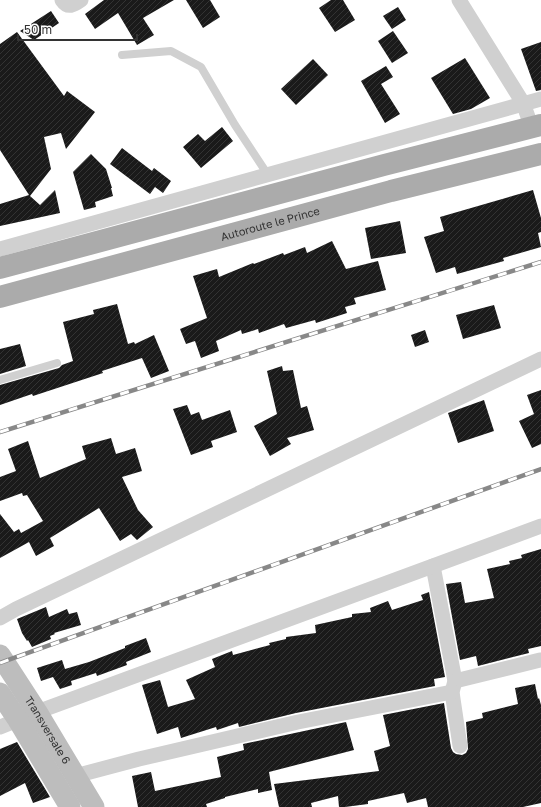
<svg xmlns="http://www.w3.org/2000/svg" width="541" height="807" viewBox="0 0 541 807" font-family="'Golos Text',sans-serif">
  <defs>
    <pattern id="building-hatch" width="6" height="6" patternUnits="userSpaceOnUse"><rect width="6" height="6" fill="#1a1a1a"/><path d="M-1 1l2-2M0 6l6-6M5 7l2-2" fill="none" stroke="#333"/></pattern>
  </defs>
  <rect width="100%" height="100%" fill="#fff"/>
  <g fill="url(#building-hatch)">
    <path d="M104,0H174L143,18L154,35L137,45L118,13L95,29L85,14Z"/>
    <path d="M186,0H210L220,17L203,28Z"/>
    <path d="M331,0H343L355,20L335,32L319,8Z"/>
    <path d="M398,7L406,20L392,29L383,16Z"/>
    <path d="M51,11L59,23L34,40L20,31Z"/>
    <path d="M393,31L408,53L392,63L378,41Z"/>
    <path d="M17,32L64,96L67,91L95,112L66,149L61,133L44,137L51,169L30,196L40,205L55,190L60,213L0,226V204L29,195L0,150V44Z"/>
    <path d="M541,42V90L536,91L521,49Z"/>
    <path d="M465,58L490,98L471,109L453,114L431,78Z"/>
    <path d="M313,59L328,75L296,105L281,89Z"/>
    <path d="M386,66L393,77L381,84L400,114L385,123L361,81Z"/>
    <path d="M222,127L233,141L201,168L183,147L198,134L205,141Z"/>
    <path d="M122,148L152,171L154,168L171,181L163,193L155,187L150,194L110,164Z"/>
    <path d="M91,154L106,169L112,188H111L113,196L95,202L96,207L84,210L73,172Z"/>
    <path d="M533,190L541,218V232L538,233L541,247L503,258L504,261L457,274L455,267L436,273L424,237L444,231L440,217Z"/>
    <path d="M400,221L406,253L371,259L365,228Z"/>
    <path d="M332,241L346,269L378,261L386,290L354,298L356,304L345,307L347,313L316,323L315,320L286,328L284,324L259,333L258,329L242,334L241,330L216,341L219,351L201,358L195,341L186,344L180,329L207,318L193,276L217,269L219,277L253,263L254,264L283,253L284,255L305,247L307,253Z"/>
    <path d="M117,304L128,344L134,342L135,344L154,335L169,371L151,378L142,358L102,371L103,373L33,396L32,394L0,405V385L59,368L62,365L73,361L63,322L94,314L93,310Z"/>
    <path d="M494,305L501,328L463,339L456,315Z"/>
    <path d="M425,330L429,342L415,347L411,335Z"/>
    <path d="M20,344L26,366L0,374V349Z"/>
    <path d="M282,366L283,371L293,370L301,408L307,406L314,430L287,438L291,444L270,456L254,426L277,414L267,371Z"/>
    <path d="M541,390V444L532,448L519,421L534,414L527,395Z"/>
    <path d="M484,400L494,431L458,443L448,413Z"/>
    <path d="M187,405L191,415L199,412L202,420L230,410L237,432L211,441L213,447L191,455L173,409Z"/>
    <path d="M111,438L116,454L135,448L142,471L122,477L138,510L153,527L137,540L131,534L120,541L99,508L50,538L54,546L36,556L29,542L0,558V514L14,532L19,529L21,533L43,521L27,495L23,496L22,493L0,501V477L16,471L8,449L28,441L40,478L86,459L82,446Z"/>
    <path d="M541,549V646L528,649L529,653L478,666L476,656L460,660L446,584L461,582L465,603L494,598L487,569L510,564L509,561L522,558L521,555Z"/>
    <path d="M429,592L445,677L434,679L435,686L296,713L239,727L238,723L217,730L216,727L181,738L178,727L157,734L142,685L160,680L168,707L195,699L186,680L215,667L212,659L232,651L233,655L270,645L269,643L286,639V637L316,633L315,625L352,617V614L371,612L370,608L388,601L392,610L423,600L421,595Z"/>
    <path d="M46,607L49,617L67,609L69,614L77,612L81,625L54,633L55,634L50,636L51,639L32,647L28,640L27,641L22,633L17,619Z"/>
    <path d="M146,638L151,652L126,662L127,665L97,676L96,673L71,681L72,685L60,689L53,677L41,681L37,668L62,660L65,669L89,662L125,648V646Z"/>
    <path d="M535,684L538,699L539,698L541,705V803L523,807H428L426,798L407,803L404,793L368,801V804L345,807H339L338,796L311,803L312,807H279L274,784L379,771L374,751L390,746L383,715L444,703L451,748L453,752L456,754L462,755L466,753L468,749L466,722L483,718L482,713L518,704L515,688Z"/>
    <path d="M346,722L354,750L269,772L272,790L258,793V789L225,797V798L206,804L207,807H138L132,776L151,772L155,791L221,777L217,757L244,750L243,744Z"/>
    <path d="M17,742L50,797L33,803L25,783L0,796V749Z"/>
  </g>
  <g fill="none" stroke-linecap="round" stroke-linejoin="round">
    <g stroke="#d0d0d0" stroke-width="8">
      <path d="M122,55L171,51L201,67L235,125L268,175"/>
      <path d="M0,380L57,363"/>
    </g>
    <g stroke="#d0d0d0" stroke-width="15">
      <path d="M62,0C68,9 74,5 81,0"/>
      <path d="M459,0L523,103L532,128"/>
      <path d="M0,249L541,99"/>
      <path d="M433,566L455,681L452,692L460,746"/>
      <path d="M0,618L16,609L541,359"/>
      <path d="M455,681L540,660"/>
      <path d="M0,727L37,712L541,526"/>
      <path d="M75,776L139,759L298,722L452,692"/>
    </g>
    <g stroke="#bdbdbd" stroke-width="21">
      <path id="s1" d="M0,655L37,712L94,807"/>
      <path d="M0,693L18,720L70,807"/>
    </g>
    <g stroke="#ababab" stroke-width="22">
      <path d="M0,268L384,165L541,125"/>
      <path id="s2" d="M0,297L391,191L541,154"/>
    </g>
    <defs>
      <g id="rail">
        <path d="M0,432L541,262"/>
        <path d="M0,663L541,469"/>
      </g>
    </defs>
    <use href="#rail" stroke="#888" stroke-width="4.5"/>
    <use href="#rail" stroke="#fff" stroke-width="3" stroke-dasharray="9" stroke-linecap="butt"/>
  </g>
  <g text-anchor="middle" stroke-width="4" stroke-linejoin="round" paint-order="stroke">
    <g font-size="11" fill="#333" stroke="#fff">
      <text dy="4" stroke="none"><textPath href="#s2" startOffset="280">Autoroute le Prince</textPath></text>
      <text dy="4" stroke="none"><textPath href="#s1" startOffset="89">Transversale 6</textPath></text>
    </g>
  </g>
  <path d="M18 34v6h119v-6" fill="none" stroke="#333333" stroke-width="2"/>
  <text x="24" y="34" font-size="12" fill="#333333" stroke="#ffffff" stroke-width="3" paint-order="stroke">50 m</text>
</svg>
